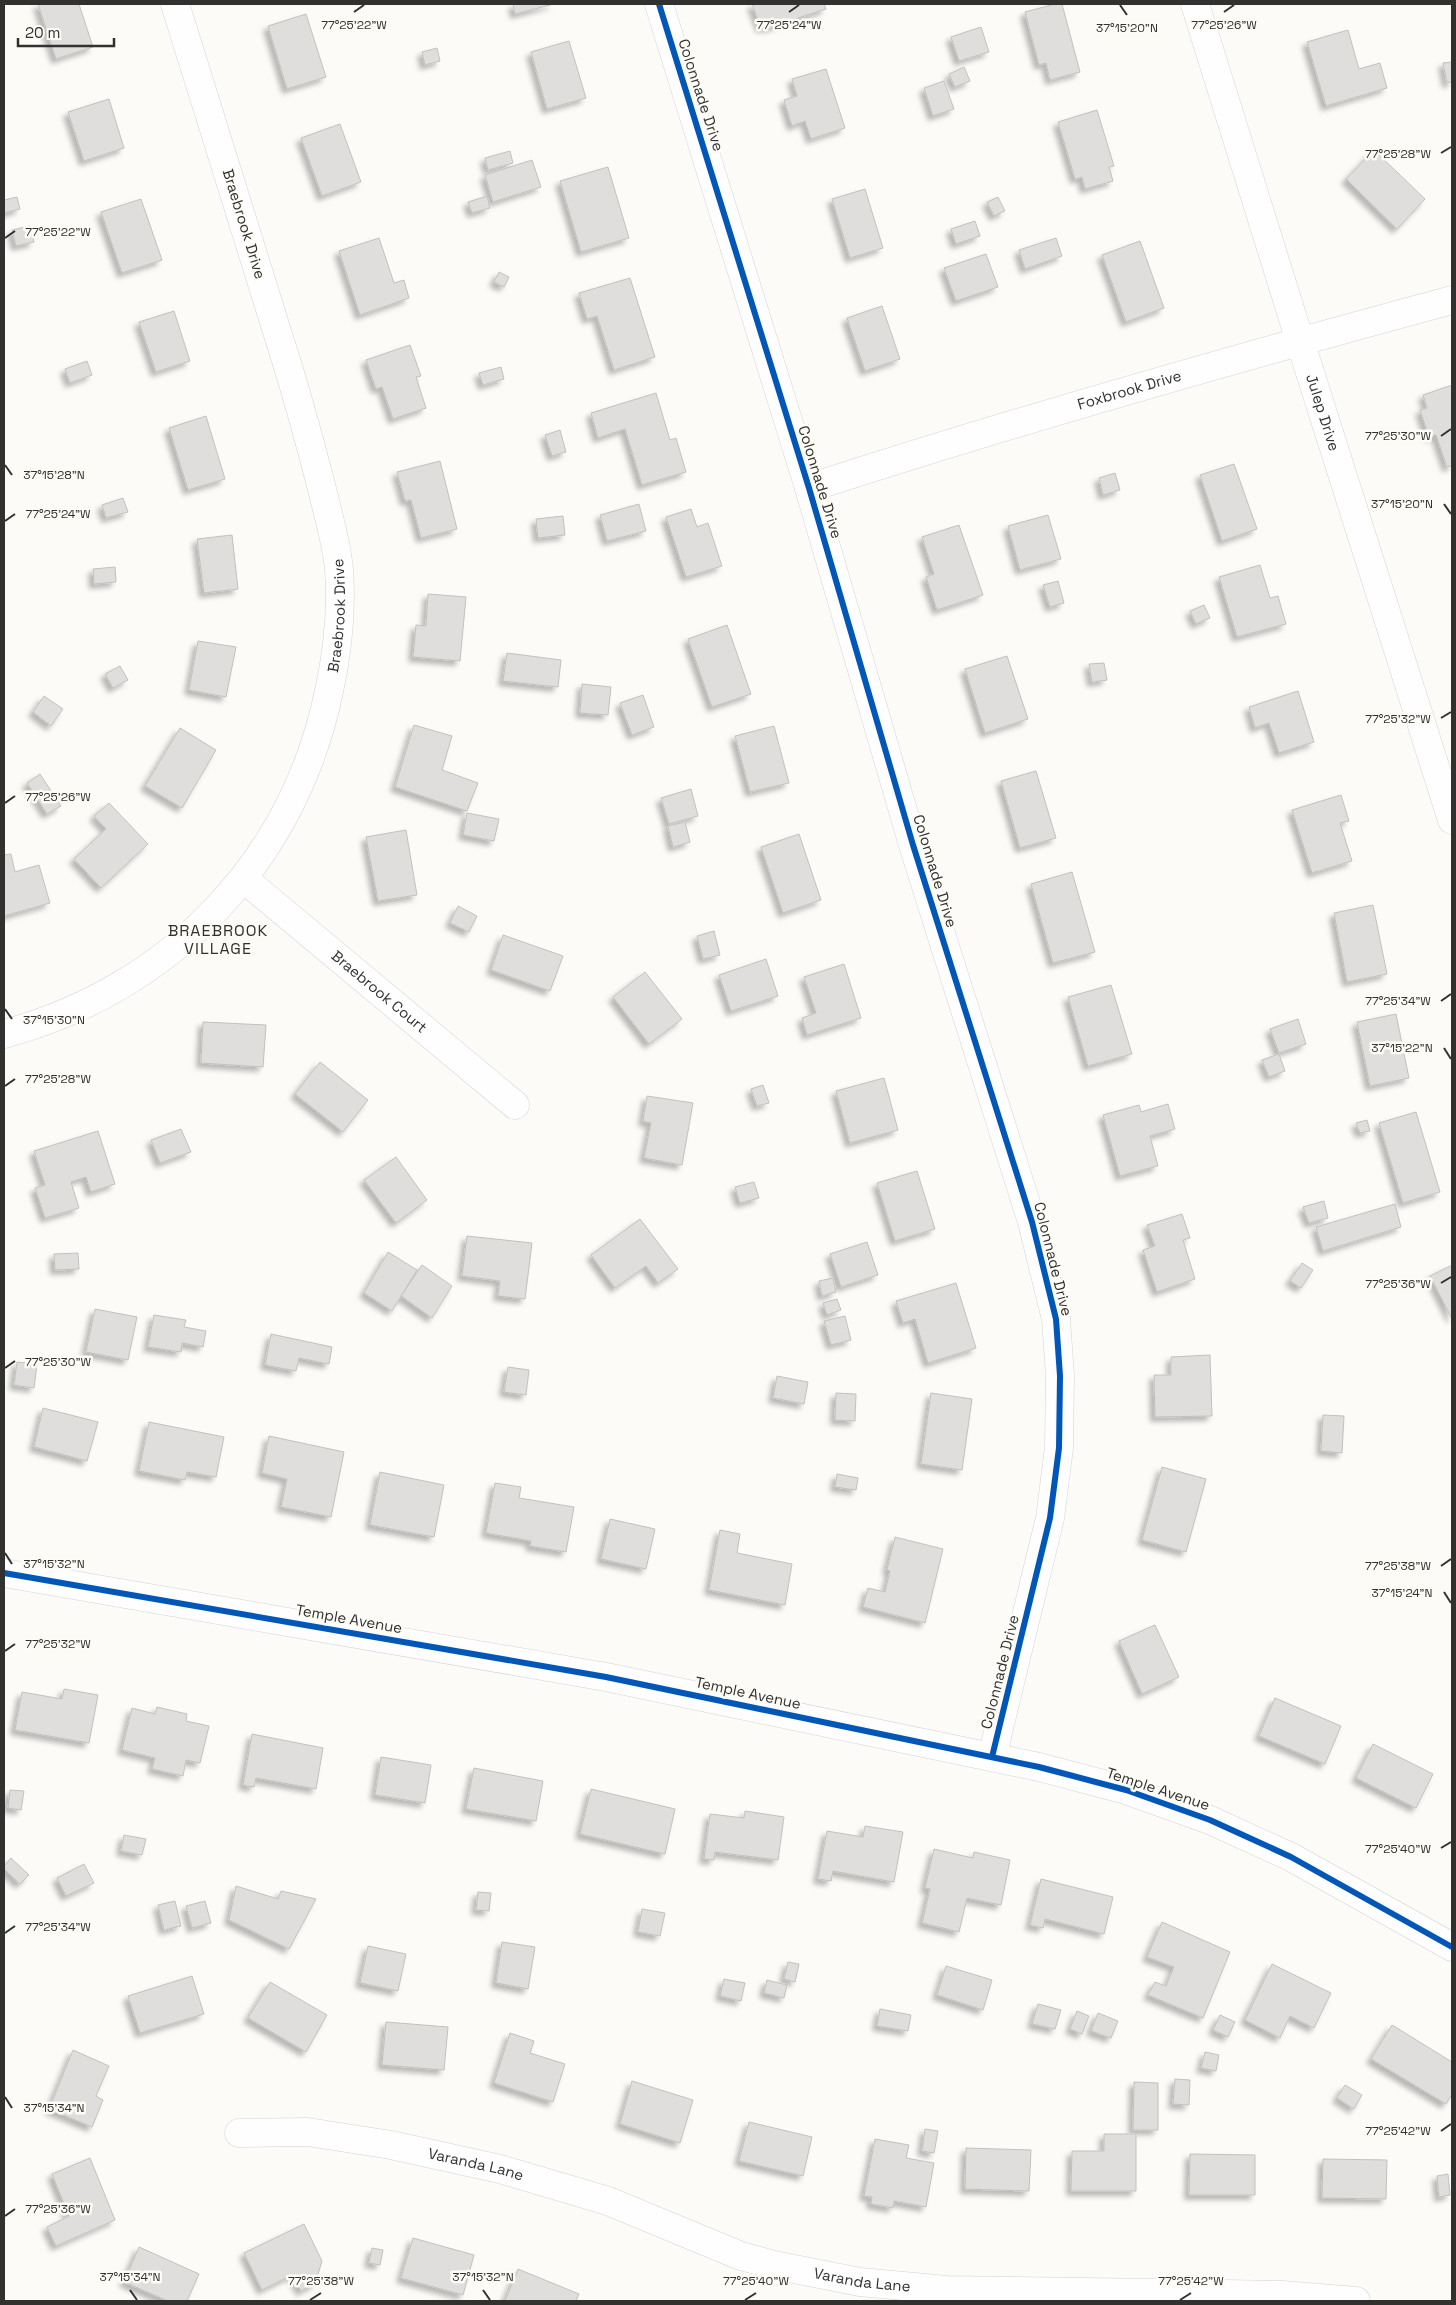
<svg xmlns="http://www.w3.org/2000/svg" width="1456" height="2305" viewBox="0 0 1456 2305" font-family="'Space Grotesk',sans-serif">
  <defs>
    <filter id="shadow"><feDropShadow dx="-4.5" dy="4.5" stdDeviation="2.5" flood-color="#0004"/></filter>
  </defs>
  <rect width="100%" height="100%" fill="#fcfbf8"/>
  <g fill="#dfdedc" stroke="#c2c1bf" filter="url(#shadow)">
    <path d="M38,4H79L93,47L56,59Z"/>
    <path d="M513,4H554L515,14Z"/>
    <path d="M752,4H824L826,9L767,28V26L761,28Z"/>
    <path d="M1055,4H1062L1080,72L1050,80L1046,63L1039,65L1025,12Z"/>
    <path d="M306,14L326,77L287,89L268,26Z"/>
    <path d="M981,27L989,52L959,61L951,37Z"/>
    <path d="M1348,30L1359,69L1380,63L1387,88L1326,106L1307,42Z"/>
    <path d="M569,41L586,98L547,109L531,52Z"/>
    <path d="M437,48L440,61L425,65L422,52Z"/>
    <path d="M1452,62V82L1447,83L1443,63Z"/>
    <path d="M964,67L970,81L955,87L949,74Z"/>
    <path d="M826,69L845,128L811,139L805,121L792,126L784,100L797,96L792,79Z"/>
    <path d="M944,81L954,109L933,116L924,88Z"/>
    <path d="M109,99L124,148L84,161L68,112Z"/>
    <path d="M1097,110L1114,166L1109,167L1113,181L1085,189L1082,177L1075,179L1058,122Z"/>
    <path d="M340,124L361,182L322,196L301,138Z"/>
    <path d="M1374,150L1425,199L1397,229L1346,179Z"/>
    <path d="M510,151L513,163L488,170L485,158Z"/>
    <path d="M532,160L541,187L493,202L485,175Z"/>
    <path d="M608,167L629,238L581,252L560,181Z"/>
    <path d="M865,189L883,248L850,258L832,199Z"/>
    <path d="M487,196L490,208L472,213L468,202Z"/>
    <path d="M17,197L20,209L4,213V200Z"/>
    <path d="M998,197L1005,211L994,216L987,202Z"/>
    <path d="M141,199L162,260L122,273L101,212Z"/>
    <path d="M975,221L980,236L956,244L951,229Z"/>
    <path d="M30,226L34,242L16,246L12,230Z"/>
    <path d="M379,238L394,283L404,280L409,298L360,315L339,251Z"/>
    <path d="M1056,238L1062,256L1025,269L1019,250Z"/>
    <path d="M1140,241L1164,308L1126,322L1102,255Z"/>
    <path d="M986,254L998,287L956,301L944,268Z"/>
    <path d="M499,272L509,277L504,287L494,282Z"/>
    <path d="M630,278L655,357L614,370L597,316L587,319L579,293Z"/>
    <path d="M882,306L900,359L865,371L847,318Z"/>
    <path d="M174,311L190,361L156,372L139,322Z"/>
    <path d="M410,345L421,376L416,377L426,408L393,419L382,387L376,389L366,360Z"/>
    <path d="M87,361L92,375L70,383L65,369Z"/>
    <path d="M501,367L504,379L483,385L479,373Z"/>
    <path d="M1452,385V466L1447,467L1436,435L1429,437L1420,410L1427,408L1423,395Z"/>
    <path d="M656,393L670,440L676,438L686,472L642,485L625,429L598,438L591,413Z"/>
    <path d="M206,416L225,479L188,490L169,428Z"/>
    <path d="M560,430L566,452L552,456L545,435Z"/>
    <path d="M440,461L457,529L421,538L411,500L405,501L397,472Z"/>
    <path d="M1234,464L1257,529L1222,541L1200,475Z"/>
    <path d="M1115,473L1120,490L1103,495L1099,478Z"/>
    <path d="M123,498L128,512L106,518L102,505Z"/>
    <path d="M639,504L646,531L607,541L600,515Z"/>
    <path d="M691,509L697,527L708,523L722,566L686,577L666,517Z"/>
    <path d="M1048,515L1061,559L1020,570L1008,526Z"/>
    <path d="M563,516L565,535L538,538L536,519Z"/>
    <path d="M959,525L983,595L937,610L926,577L934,574L922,537Z"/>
    <path d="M232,535L238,589L204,593L197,539Z"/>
    <path d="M1260,565L1270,598L1278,596L1286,624L1237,637L1219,577Z"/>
    <path d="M115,567L116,582L94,584L93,569Z"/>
    <path d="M1058,581L1064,603L1050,607L1043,585Z"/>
    <path d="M428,594L466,597L460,661L413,657L416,625L426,626Z"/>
    <path d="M1204,605L1210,618L1196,624L1190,611Z"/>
    <path d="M727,625L751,694L712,707L688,639Z"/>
    <path d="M198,641L236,647L226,697L189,690Z"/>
    <path d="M507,653L561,660L558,687L503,681Z"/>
    <path d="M1007,656L1028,719L985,733L965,669Z"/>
    <path d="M1104,663L1107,680L1092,682L1089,664Z"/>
    <path d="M120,666L128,680L113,688L105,674Z"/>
    <path d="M582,684L611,687L608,715L580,713Z"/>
    <path d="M1298,691L1314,742L1279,753L1269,723L1255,728L1249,707Z"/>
    <path d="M643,695L654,727L632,735L620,703Z"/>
    <path d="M44,696L63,709L51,726L33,712Z"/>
    <path d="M414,725L452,736L442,770L478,783L467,811L395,787Z"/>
    <path d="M774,726L789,783L750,792L735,736Z"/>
    <path d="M180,728L216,750L182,808L145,786Z"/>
    <path d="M1036,771L1056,838L1020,848L1001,781Z"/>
    <path d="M40,774L61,806L47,814L27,783Z"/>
    <path d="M691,789L698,816L669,824L661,798Z"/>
    <path d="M1341,795L1349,821L1340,823L1352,861L1312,873L1292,810Z"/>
    <path d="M109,803L148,844L101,888L74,859L106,829L94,816Z"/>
    <path d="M467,813L499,819L494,841L463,835Z"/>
    <path d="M685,822L690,842L673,847L668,826Z"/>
    <path d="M406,830L417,895L378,901L366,837Z"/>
    <path d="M799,834L821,900L783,913L761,847Z"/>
    <path d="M11,854L15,872L39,865L50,903L4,916V855Z"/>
    <path d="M1072,872L1095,952L1053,963L1031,884Z"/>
    <path d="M1373,905L1387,974L1347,982L1334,913Z"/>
    <path d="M458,906L477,916L469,932L450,923Z"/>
    <path d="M714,931L720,955L703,959L697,936Z"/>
    <path d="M503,935L563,956L550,991L491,970Z"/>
    <path d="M766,959L778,996L731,1011L719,975Z"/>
    <path d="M844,964L861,1018L807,1035L802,1018L816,1013L804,977Z"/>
    <path d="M645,972L682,1019L649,1044L613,997Z"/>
    <path d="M1111,985L1132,1054L1088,1066L1068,997Z"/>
    <path d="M1396,1014L1409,1078L1370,1086L1357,1022Z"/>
    <path d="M1298,1019L1306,1044L1279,1053L1270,1029Z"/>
    <path d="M203,1022L266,1025L263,1067L201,1063Z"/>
    <path d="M1279,1054L1285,1071L1269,1077L1262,1060Z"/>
    <path d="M320,1062L368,1100L343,1132L295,1094Z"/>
    <path d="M884,1078L898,1130L850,1143L836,1091Z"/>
    <path d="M763,1085L769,1103L757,1106L751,1089Z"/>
    <path d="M647,1096L693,1103L682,1165L644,1158L651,1123L643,1121Z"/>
    <path d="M1168,1104L1175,1129L1150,1136L1158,1166L1120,1176L1103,1115L1139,1105L1141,1112Z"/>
    <path d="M1416,1112L1440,1192L1403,1203L1379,1123Z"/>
    <path d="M1367,1120L1370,1131L1360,1133L1356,1123Z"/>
    <path d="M181,1129L191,1152L160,1163L151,1140Z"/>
    <path d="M98,1131L115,1184L91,1192L86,1177L71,1182L79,1208L45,1218L35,1188L45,1185L34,1151Z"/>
    <path d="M396,1157L427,1200L396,1223L364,1180Z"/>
    <path d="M917,1171L935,1229L895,1241L877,1183Z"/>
    <path d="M754,1182L759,1198L740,1203L735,1187Z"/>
    <path d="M1324,1201L1328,1218L1309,1223L1303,1207Z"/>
    <path d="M1395,1204L1401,1227L1323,1251L1316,1227Z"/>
    <path d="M1182,1214L1190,1238L1183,1240L1195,1279L1157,1292L1143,1250L1155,1246L1147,1225Z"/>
    <path d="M640,1219L678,1269L658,1283L646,1266L615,1288L591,1255Z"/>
    <path d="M467,1236L532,1243L525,1299L498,1296L500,1281L462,1276Z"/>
    <path d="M867,1242L878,1275L841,1287L830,1254Z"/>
    <path d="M388,1252L417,1270L392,1311L364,1293Z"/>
    <path d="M78,1253L79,1269L55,1270L54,1254Z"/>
    <path d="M1302,1263L1313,1270L1301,1288L1290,1281Z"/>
    <path d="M422,1265L452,1286L432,1318L401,1296Z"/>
    <path d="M1452,1265V1319L1430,1276Z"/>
    <path d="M833,1278L836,1292L822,1296L819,1281Z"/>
    <path d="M956,1283L976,1348L928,1363L915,1319L903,1323L896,1301Z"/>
    <path d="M837,1299L841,1310L827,1315L823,1303Z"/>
    <path d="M95,1309L137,1317L128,1360L86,1352Z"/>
    <path d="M154,1315L186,1320L184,1327L206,1331L203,1347L182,1343L181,1352L148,1347Z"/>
    <path d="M845,1316L851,1340L831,1345L824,1321Z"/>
    <path d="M271,1334L332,1347L329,1364L299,1358L296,1371L265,1365Z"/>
    <path d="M1210,1355L1212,1416L1155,1417L1154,1375H1171V1357Z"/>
    <path d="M17,1362L37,1364L34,1388L14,1385Z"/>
    <path d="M508,1367L529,1370L526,1395L504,1392Z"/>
    <path d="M777,1376L808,1382L804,1404L773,1398Z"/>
    <path d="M836,1393L856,1394L855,1421L835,1420Z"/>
    <path d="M931,1393L972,1399L962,1470L921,1464Z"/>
    <path d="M43,1408L98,1422L87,1461L34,1447Z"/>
    <path d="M1323,1415L1344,1416L1342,1453L1321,1451Z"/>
    <path d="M149,1422L224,1437L216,1477L187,1472L185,1480L139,1471Z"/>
    <path d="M269,1436L344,1452L331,1517L281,1507L287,1479L262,1473Z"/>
    <path d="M1162,1467L1206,1479L1186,1552L1142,1540Z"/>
    <path d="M380,1472L444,1485L434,1537L370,1525Z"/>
    <path d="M837,1474L858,1478L856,1490L835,1487Z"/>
    <path d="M495,1483L521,1487L519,1498L574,1507L566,1552L530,1546L531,1541L486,1533Z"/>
    <path d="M610,1519L655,1529L646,1569L601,1559Z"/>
    <path d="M720,1530L740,1534L737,1553L792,1564L785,1605L709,1590Z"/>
    <path d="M895,1537L943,1549L925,1623L863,1607L868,1588L885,1592L890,1571L887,1570Z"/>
    <path d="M1155,1625L1179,1677L1142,1694L1119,1641Z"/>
    <path d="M64,1689L98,1695L89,1743L15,1730L22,1692L62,1699Z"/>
    <path d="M1275,1698L1341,1726L1325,1764L1259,1736Z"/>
    <path d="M157,1707L187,1714L186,1721L209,1726L200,1763L186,1760L183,1776L152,1769L155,1758L122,1750L132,1708L155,1714Z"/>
    <path d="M252,1734L323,1748L316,1789L256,1778L254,1787L243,1785Z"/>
    <path d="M1373,1744L1433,1774L1416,1808L1356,1778Z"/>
    <path d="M381,1757L431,1765L425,1803L375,1795Z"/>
    <path d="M474,1768L543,1781L536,1821L466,1809Z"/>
    <path d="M591,1789L675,1809L665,1854L580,1834Z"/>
    <path d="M10,1790L24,1791L21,1810L8,1808Z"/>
    <path d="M745,1811L784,1817L778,1860L715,1852L714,1860L704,1859L710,1814L744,1818Z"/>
    <path d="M865,1826L903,1832L894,1882L833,1871L831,1881L818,1879L827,1831L863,1837Z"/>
    <path d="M124,1835L146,1839L142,1855L121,1851Z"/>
    <path d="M934,1849L973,1858L974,1852L1010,1860L1001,1905L967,1898L959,1932L922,1923L930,1889L925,1888Z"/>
    <path d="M11,1858L29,1875L20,1884L4,1869V1866Z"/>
    <path d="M84,1864L94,1883L66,1896L57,1878Z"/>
    <path d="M1041,1879L1113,1897L1104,1934L1045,1919L1043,1928L1030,1925Z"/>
    <path d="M236,1886L278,1899L281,1891L316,1899L289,1949L229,1920Z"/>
    <path d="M478,1892L491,1893L489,1911L476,1910Z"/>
    <path d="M175,1901L181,1926L164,1930L158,1905Z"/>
    <path d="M205,1901L211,1923L192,1928L186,1906Z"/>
    <path d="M642,1909L665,1913L660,1936L638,1932Z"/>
    <path d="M1162,1922L1230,1952L1203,2018L1148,1995L1155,1982L1166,1986L1174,1967L1147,1957Z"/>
    <path d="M502,1942L535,1947L528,1989L496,1983Z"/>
    <path d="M368,1946L406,1954L398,1991L360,1983Z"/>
    <path d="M788,1962L799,1964L795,1982L784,1979Z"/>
    <path d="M1272,1964L1331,1993L1314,2028L1290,2016L1280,2038L1245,2020Z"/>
    <path d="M946,1966L992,1980L983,2010L937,1995Z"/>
    <path d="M192,1976L204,2014L140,2033L128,1996Z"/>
    <path d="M724,1979L745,1983L741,2001L720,1996Z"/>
    <path d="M767,1980L787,1985L784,1998L764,1993Z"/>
    <path d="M270,1982L327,2015L306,2052L248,2018Z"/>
    <path d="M1038,2004L1061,2010L1055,2029L1032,2024Z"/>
    <path d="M880,2009L911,2015L908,2031L877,2026Z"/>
    <path d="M1077,2011L1089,2016L1082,2034L1070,2029Z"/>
    <path d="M1098,2013L1118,2021L1111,2038L1091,2031Z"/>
    <path d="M1220,2015L1235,2022L1228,2037L1213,2030Z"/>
    <path d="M386,2022L448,2027L444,2070L382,2065Z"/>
    <path d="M1392,2025L1452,2062V2094L1446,2104L1371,2059Z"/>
    <path d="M510,2033L534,2041L530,2053L565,2064L553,2102L494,2083Z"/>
    <path d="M73,2050L109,2066L96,2096L103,2100L92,2127L49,2109Z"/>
    <path d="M1205,2052L1219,2055L1216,2071L1201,2068Z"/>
    <path d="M1175,2079L1190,2080L1189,2105L1173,2104Z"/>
    <path d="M632,2081L693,2100L680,2143L620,2124Z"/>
    <path d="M1134,2082L1158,2083V2130H1133Z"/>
    <path d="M1345,2085L1362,2095L1354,2109L1337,2098Z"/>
    <path d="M749,2122L812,2137L803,2176L739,2161Z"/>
    <path d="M925,2129L938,2131L934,2153L922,2151Z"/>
    <path d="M1104,2134H1136V2191H1071L1072,2151H1104Z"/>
    <path d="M875,2139L909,2145L906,2158L934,2163L926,2207L894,2201L893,2208L871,2204L872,2197L864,2196Z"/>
    <path d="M966,2148L1031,2150L1029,2191L965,2189Z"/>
    <path d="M1190,2154L1255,2155V2195H1189Z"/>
    <path d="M90,2158L115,2220L56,2246L47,2227L69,2216L52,2174Z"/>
    <path d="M1323,2159L1387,2160L1386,2199L1322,2198Z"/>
    <path d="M1448,2174L1450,2195L1439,2197L1437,2176Z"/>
    <path d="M304,2224L322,2261L315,2284L301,2291L292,2275L262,2290L244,2253Z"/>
    <path d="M413,2238L474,2255L463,2295L401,2278Z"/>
    <path d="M139,2247L199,2274L187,2301H168L124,2282Z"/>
    <path d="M372,2248L383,2250L380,2265L369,2263Z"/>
    <path d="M518,2269L579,2294L576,2301H505Z"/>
  </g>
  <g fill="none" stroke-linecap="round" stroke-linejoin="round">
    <defs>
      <g id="minor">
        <path d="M659,4L809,488L913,845L1032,1222L1056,1319L1060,1376L1059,1448L1050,1518L992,1757"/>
        <path id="s1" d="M1195,4L1300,341L1452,820"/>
        <path id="s2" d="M809,488C1022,419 1237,358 1452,300"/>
        <path id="s3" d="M244,879L515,1105"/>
        <path id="s4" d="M4,1034C171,989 294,861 329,691C338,650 342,612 339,570C337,544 329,519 323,493C310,442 296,391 280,341C245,228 210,116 175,4"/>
        <path d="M4,1573L606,1677L1039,1767L1126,1790L1210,1820L1291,1857L1452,1947"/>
        <path id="s5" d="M239,2133L308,2132L391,2145L500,2169L608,2201L741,2256L774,2265L860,2282L947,2290L1282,2295L1356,2301"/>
      </g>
    </defs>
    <use href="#minor" stroke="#d4d3d2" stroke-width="29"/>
    <use href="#minor" stroke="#fffefe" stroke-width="28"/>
    <defs>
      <g id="cycleway">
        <path d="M659,4L809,488L913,845L1032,1222L1056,1319L1060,1376L1059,1448L1050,1518L992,1757"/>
        <path d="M4,1573L606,1677L1039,1767L1126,1790L1210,1820L1291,1857L1452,1947"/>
      </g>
    </defs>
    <use href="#cycleway" stroke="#fdfcf7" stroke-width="9"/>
    <use href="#cycleway" stroke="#0057b8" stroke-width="6"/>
  </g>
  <path fill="none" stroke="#31312f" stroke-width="2" d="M1120,5L1127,15M354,12L364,5M789,12L799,5M1224,12L1234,5M1441,153L1451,147M5,238L15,231M1441,436L1451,429M5,465L12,475M1444,504L1451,514M5,521L15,514M1441,718L1451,712M5,803L15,796M1441,1001L1451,994M5,1009L12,1019M1444,1048L1451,1059M5,1086L15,1079M1441,1283L1451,1277M5,1368L15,1361M5,1553L12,1564M1441,1566L1451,1559M1444,1592L1451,1603M5,1651L15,1644M1441,1848L1451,1842M5,1933L15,1926M5,2097L12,2108M1441,2131L1451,2124M5,2216L15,2209M130,2290L137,2300M483,2290L490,2300M310,2300L321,2293M745,2300L756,2293M1180,2300L1191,2293"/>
  <g text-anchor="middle" stroke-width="5" stroke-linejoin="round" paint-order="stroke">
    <g font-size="15" fill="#31312f" stroke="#fdfcf7">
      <text transform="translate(701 95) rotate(72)" y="5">Colonnade Drive</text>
      <text transform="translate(244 224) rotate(73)" y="5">Braebrook Drive</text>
      <text dy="5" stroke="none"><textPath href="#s2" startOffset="335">Foxbrook Drive</textPath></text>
      <text dy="5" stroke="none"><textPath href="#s1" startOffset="428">Julep Drive</textPath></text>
      <text transform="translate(820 482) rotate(73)" y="5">Colonnade Drive</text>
      <text dy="5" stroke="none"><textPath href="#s4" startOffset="574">Braebrook Drive</textPath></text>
      <text transform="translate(935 871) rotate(73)" y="5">Colonnade Drive</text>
      <text dy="5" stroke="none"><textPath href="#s3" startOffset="176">Braebrook Court</textPath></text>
      <text transform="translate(1053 1259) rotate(76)" y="5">Colonnade Drive</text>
      <text transform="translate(349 1619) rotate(10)" y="5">Temple Avenue</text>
      <text transform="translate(1000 1672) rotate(-76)" y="5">Colonnade Drive</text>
      <text transform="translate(748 1693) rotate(12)" y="5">Temple Avenue</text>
      <text transform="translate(1158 1789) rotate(18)" y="5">Temple Avenue</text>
      <text dy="5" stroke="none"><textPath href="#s5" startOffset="240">Varanda Lane</textPath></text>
      <text dy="5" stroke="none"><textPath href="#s5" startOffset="645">Varanda Lane</textPath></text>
    </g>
    <g font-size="16" letter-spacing="1" fill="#31312f" stroke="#fdfcf7">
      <text x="218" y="936">BRAEBROOK<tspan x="218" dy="18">VILLAGE</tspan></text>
    </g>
  </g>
  <g font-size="12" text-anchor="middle" fill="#31312f" stroke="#fdfcf7" stroke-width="5" stroke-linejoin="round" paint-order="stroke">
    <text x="354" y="29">77°25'22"W</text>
    <text x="789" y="29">77°25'24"W</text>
    <text x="1224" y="29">77°25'26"W</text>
    <text x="1127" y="32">37°15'20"N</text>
    <text x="1398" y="158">77°25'28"W</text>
    <text x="58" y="236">77°25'22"W</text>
    <text x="1398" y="440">77°25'30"W</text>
    <text x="54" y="479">37°15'28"N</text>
    <text x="1402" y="508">37°15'20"N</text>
    <text x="58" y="518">77°25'24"W</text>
    <text x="1398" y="723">77°25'32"W</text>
    <text x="58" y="801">77°25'26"W</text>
    <text x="1398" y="1005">77°25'34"W</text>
    <text x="54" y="1024">37°15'30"N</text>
    <text x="1402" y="1052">37°15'22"N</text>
    <text x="58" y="1083">77°25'28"W</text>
    <text x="1398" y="1288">77°25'36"W</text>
    <text x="58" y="1366">77°25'30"W</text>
    <text x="54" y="1568">37°15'32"N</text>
    <text x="1398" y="1570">77°25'38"W</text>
    <text x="1402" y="1597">37°15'24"N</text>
    <text x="58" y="1648">77°25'32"W</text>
    <text x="1398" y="1853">77°25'40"W</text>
    <text x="58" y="1931">77°25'34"W</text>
    <text x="54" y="2112">37°15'34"N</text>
    <text x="1398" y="2135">77°25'42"W</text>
    <text x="58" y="2213">77°25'36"W</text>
    <text x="130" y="2281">37°15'34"N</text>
    <text x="483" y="2281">37°15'32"N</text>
    <text x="321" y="2285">77°25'38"W</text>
    <text x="756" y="2285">77°25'40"W</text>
    <text x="1191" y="2285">77°25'42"W</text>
  </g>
  <rect width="1456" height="2305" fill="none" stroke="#31312f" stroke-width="10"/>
  <path d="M18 38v8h96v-8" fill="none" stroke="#31312f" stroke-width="2.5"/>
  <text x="25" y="38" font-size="15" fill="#31312f" stroke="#fdfcf7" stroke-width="4" paint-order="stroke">20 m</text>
</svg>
